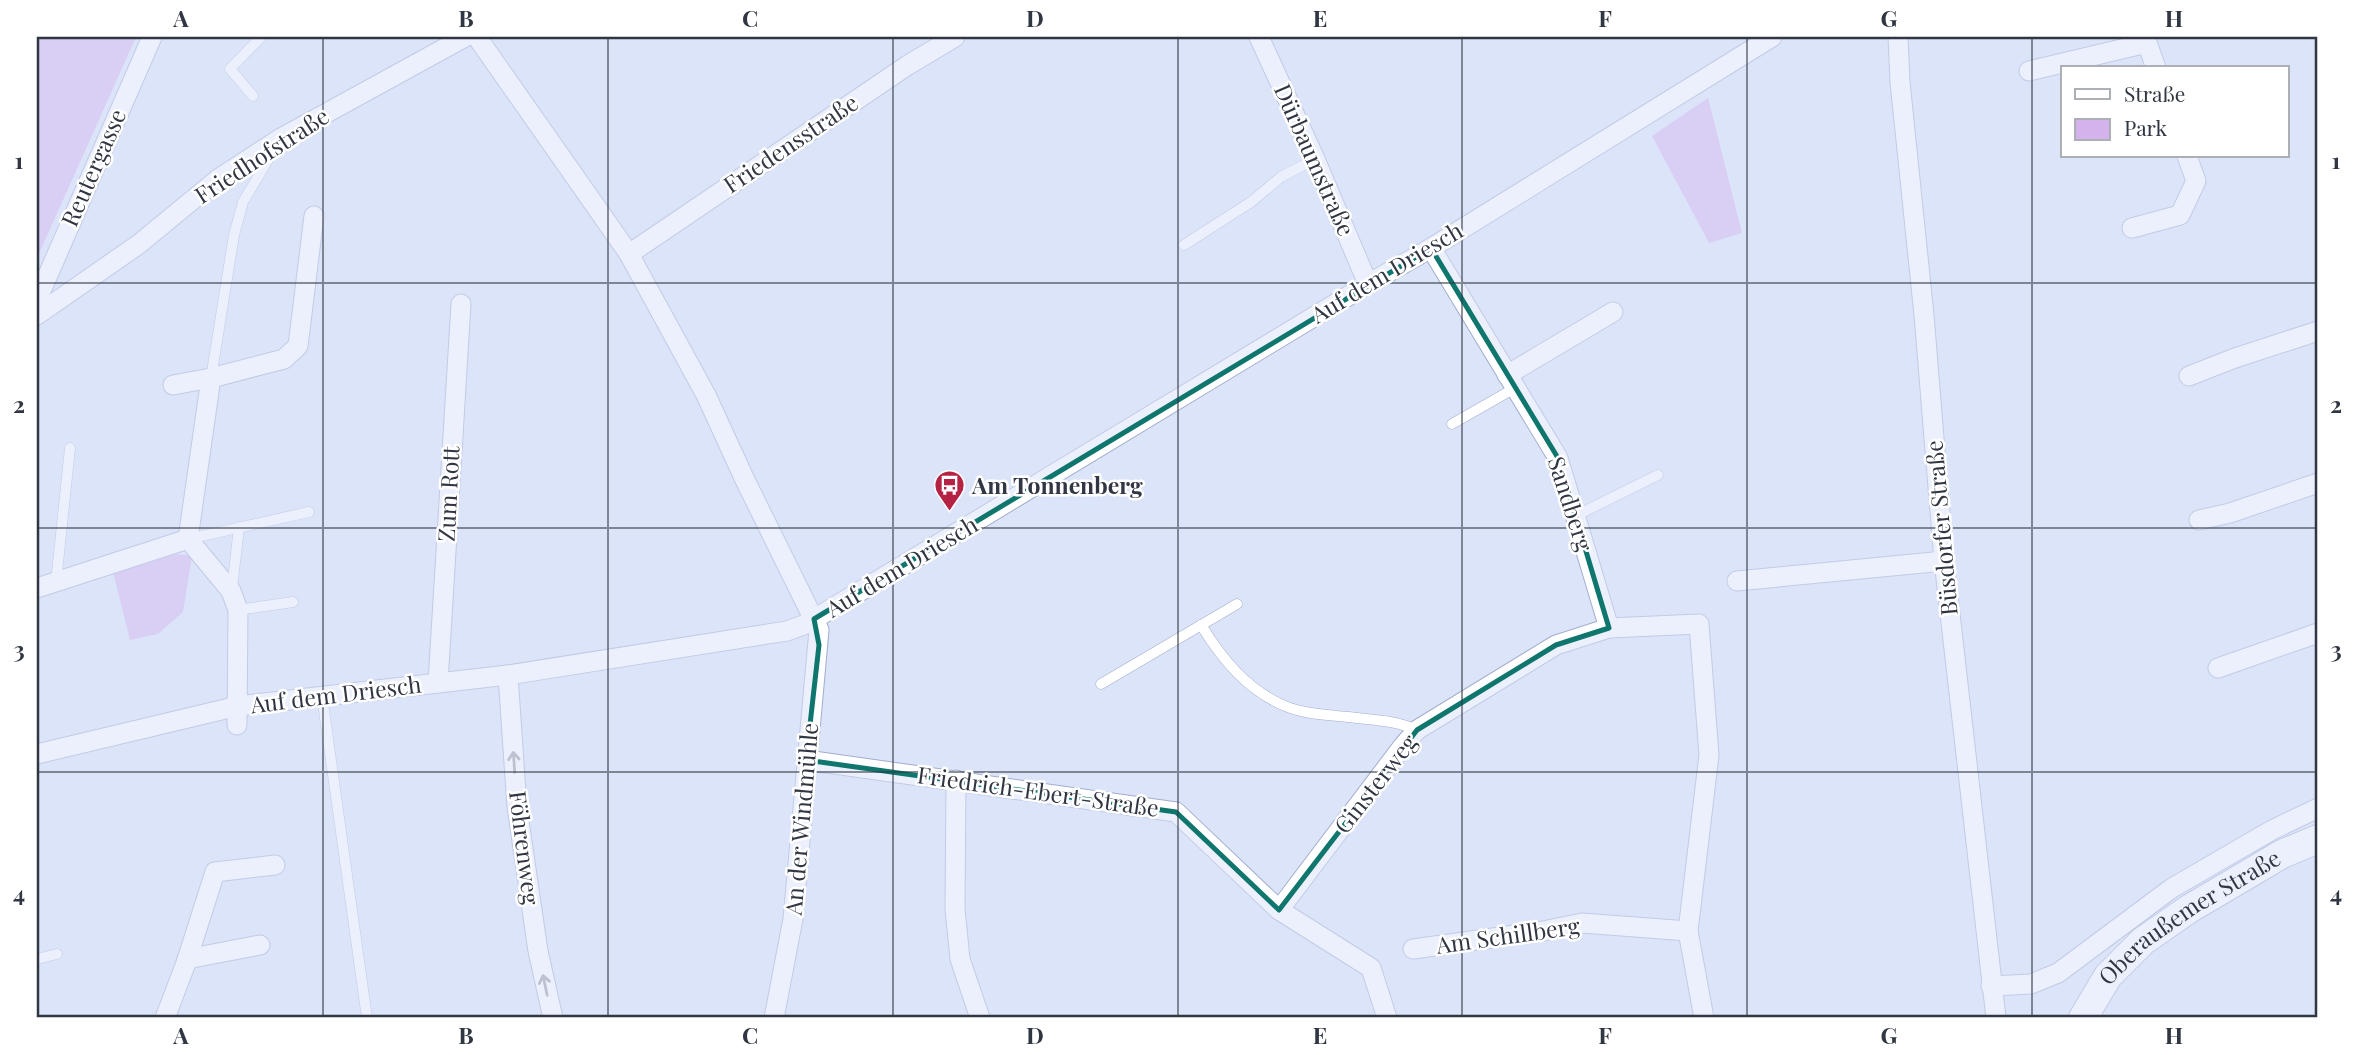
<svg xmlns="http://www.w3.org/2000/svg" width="2355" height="1055" viewBox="0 0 2355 1055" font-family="'Playfair Display',serif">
  <rect width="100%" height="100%" fill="#dce4f9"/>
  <g fill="#d4b3ec">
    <path d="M37,37H136L37,258Z"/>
    <path d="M1708,98L1742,233L1709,243L1652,136Z"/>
    <path d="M177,554L192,556L183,612L158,634L130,640L113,572Z"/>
  </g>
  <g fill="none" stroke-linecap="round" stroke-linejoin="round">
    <defs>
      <g id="service">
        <path d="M253,96L230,69L261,37"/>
        <path d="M1184,245L1251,202L1281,177L1315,159"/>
        <path d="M211,378L234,235L243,202L277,145"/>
        <path d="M1452,424L1515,388"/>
        <path d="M1575,516L1658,475"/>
        <path d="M188,539L309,512"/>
        <path d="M56,582L70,448"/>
        <path d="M232,589L239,527"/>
        <path d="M238,610L293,602"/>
        <path d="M1201,625C1222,659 1247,690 1285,706C1304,714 1328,715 1348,717C1372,720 1395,720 1417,730"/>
        <path d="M1101,684L1237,604"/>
        <path d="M322,696L367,1018"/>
        <path d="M37,959L57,954"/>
      </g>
      <g id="minor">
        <path d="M477,37L629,254L706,395L745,480L819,630L793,919L774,1018"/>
        <path d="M1259,37L1315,159L1368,284"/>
        <path d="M1898,37L1900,82L1924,315L1944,561L1996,1018"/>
        <path d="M2145,37L2156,68"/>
        <path d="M2029,71L2147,43"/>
        <path d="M2132,228L2180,215L2196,181L2187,156"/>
        <path d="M1431,248L1558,458L1609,628L1699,624L1709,755L1688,931L1704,1018"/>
        <path d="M629,254L908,65L955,37"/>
        <path d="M37,300L152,37"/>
        <path d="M37,315L139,244L218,179L281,138L465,37"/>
        <path d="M1507,375L1613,312"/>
        <path d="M2189,376L2235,358L2318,331"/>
        <path d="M173,385L211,378"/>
        <path d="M2199,520L2230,513L2318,483"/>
        <path d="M1737,581L1944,561"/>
        <path d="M37,588L188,539"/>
        <path d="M2218,668L2318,633"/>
        <path d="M508,675L517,807L538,951L553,1018"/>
        <path d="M438,683L461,304"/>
        <path d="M237,725L238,610L231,591L188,539L211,378L284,359L298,346L314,216"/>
        <path d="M37,754L238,706L508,675L787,631L806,624L1368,284L1431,248L1772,37"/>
        <path d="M806,760L1176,812L1279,910L1371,968L1387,1018"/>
        <path d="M956,780L955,909L960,959L980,1018"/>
        <path d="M1279,910L1403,746L1417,730L1556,645L1609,628"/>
        <path d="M1413,949L1543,931L1582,923L1688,931"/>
        <path d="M187,959L260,945"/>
        <path d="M1991,986L2031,984L2058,973L2172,888L2272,830L2318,808"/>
        <path d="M165,1018L186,963L215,872L275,865"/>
      </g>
      <g id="secondary">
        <path id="s1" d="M2083,1018L2108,976L2143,941L2189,909L2282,854L2318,839"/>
      </g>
    </defs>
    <use href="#service" stroke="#a1aecd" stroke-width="11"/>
    <use href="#minor" stroke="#a1aecd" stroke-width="21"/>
    <use href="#secondary" stroke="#a1aecd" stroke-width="30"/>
    <use href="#service" stroke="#fff" stroke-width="10"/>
    <use href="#minor" stroke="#fff" stroke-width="19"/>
    <use href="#secondary" stroke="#fff" stroke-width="28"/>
  </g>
  <defs><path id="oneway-shaft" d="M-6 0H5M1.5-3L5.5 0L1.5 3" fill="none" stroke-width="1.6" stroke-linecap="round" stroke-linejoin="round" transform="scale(1.75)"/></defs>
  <g stroke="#989aa0">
    <use href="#oneway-shaft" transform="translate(514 762) rotate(-94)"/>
    <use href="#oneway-shaft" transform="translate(545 985) rotate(-102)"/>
  </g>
  <path d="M0 0H2355V1055H0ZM1431,248L1558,458L1609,628L1556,645L1417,730L1279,910L1176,812L806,760L819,645L814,619Z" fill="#dce4f9" fill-opacity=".55" fill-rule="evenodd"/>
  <path fill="none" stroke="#0f766e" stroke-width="5" stroke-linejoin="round" d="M1431,248L1558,458L1609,628L1556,645L1417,730L1279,910L1176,812L806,760L819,645L814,619Z"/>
  <path fill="none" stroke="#303642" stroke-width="2" stroke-opacity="0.55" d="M323,37V1018M608,37V1018M893,37V1018M1178,37V1018M1462,37V1018M1747,37V1018M2032,37V1018M37,283H2318M37,528H2318M37,772H2318"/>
  <defs>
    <symbol id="bus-pin" viewBox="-11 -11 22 30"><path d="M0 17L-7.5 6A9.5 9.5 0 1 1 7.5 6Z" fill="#b52243" stroke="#fff"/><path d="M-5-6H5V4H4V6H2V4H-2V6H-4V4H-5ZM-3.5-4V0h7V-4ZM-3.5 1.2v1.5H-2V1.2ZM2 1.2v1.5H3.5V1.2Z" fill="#fff"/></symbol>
  </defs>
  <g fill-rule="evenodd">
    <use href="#bus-pin" x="932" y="468" width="35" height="47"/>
  </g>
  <g text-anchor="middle" stroke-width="5" stroke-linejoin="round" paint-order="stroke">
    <g font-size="23" fill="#303642" stroke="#fff">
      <text transform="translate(791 144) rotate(-34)" y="8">Friedensstraße</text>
      <text transform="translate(262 156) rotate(-33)" y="8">Friedhofstraße</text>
      <text transform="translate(1314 160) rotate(66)" y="8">Dürbaumstraße</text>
      <text transform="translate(94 168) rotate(-66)" y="8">Reutergasse</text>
      <text transform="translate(1387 273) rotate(-31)" y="8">Auf dem Driesch</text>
      <text transform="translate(449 494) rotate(-87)" y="8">Zum Rott</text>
      <text transform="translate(1570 504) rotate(72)" y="8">Sandberg</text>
      <text transform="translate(1942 528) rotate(-95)" y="8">Büsdorfer Straße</text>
      <text transform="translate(902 567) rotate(-31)" y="8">Auf dem Driesch</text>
      <text transform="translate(336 695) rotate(-7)" y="8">Auf dem Driesch</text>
      <text transform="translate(1376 784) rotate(-52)" y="8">Ginsterweg</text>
      <text transform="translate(1038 792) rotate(8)" y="8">Friedrich-Ebert-Straße</text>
      <text transform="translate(802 819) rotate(-85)" y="8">An der Windmühle</text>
      <text transform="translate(524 848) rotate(83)" y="8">Föhrenweg</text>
      <text dy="8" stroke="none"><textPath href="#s1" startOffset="150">Oberaußemer Straße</textPath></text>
      <text transform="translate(1508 936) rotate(-8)" y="8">Am Schillberg</text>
    </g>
    <g font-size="23" font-weight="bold" fill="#303642" stroke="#fff" text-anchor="start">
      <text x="972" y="494">Am Tonnenberg</text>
    </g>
  </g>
  <rect width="2355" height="1055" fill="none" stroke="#ffffff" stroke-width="77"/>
  <rect x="2061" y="66" width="228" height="91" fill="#ffffff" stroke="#acafb3" stroke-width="2"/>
  <rect x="2075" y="89" width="35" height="10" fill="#ffffff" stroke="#acafb3" stroke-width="2"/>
  <text x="2124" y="102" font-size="21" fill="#303642">Straße</text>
  <rect x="2075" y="119" width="35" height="21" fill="#d4b3ec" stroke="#acafb3" stroke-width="2"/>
  <text x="2124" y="136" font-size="21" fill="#303642">Park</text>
  <rect x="38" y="38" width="2278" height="978" fill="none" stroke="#303642" stroke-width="2.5"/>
  <g font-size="23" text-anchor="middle" font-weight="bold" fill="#303642">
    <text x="181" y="27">A</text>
    <text x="466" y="27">B</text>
    <text x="750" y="27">C</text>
    <text x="1035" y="27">D</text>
    <text x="1320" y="27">E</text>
    <text x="1605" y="27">F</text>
    <text x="1889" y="27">G</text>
    <text x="2174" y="27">H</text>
    <text x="19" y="169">1</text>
    <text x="2336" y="169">1</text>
    <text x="19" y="413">2</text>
    <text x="2336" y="413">2</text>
    <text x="19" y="658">3</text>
    <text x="2336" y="658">3</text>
    <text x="19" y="902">4</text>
    <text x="2336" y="902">4</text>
    <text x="181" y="1044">A</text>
    <text x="466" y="1044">B</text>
    <text x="750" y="1044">C</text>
    <text x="1035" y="1044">D</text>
    <text x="1320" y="1044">E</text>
    <text x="1605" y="1044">F</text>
    <text x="1889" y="1044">G</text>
    <text x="2174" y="1044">H</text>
  </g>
</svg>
